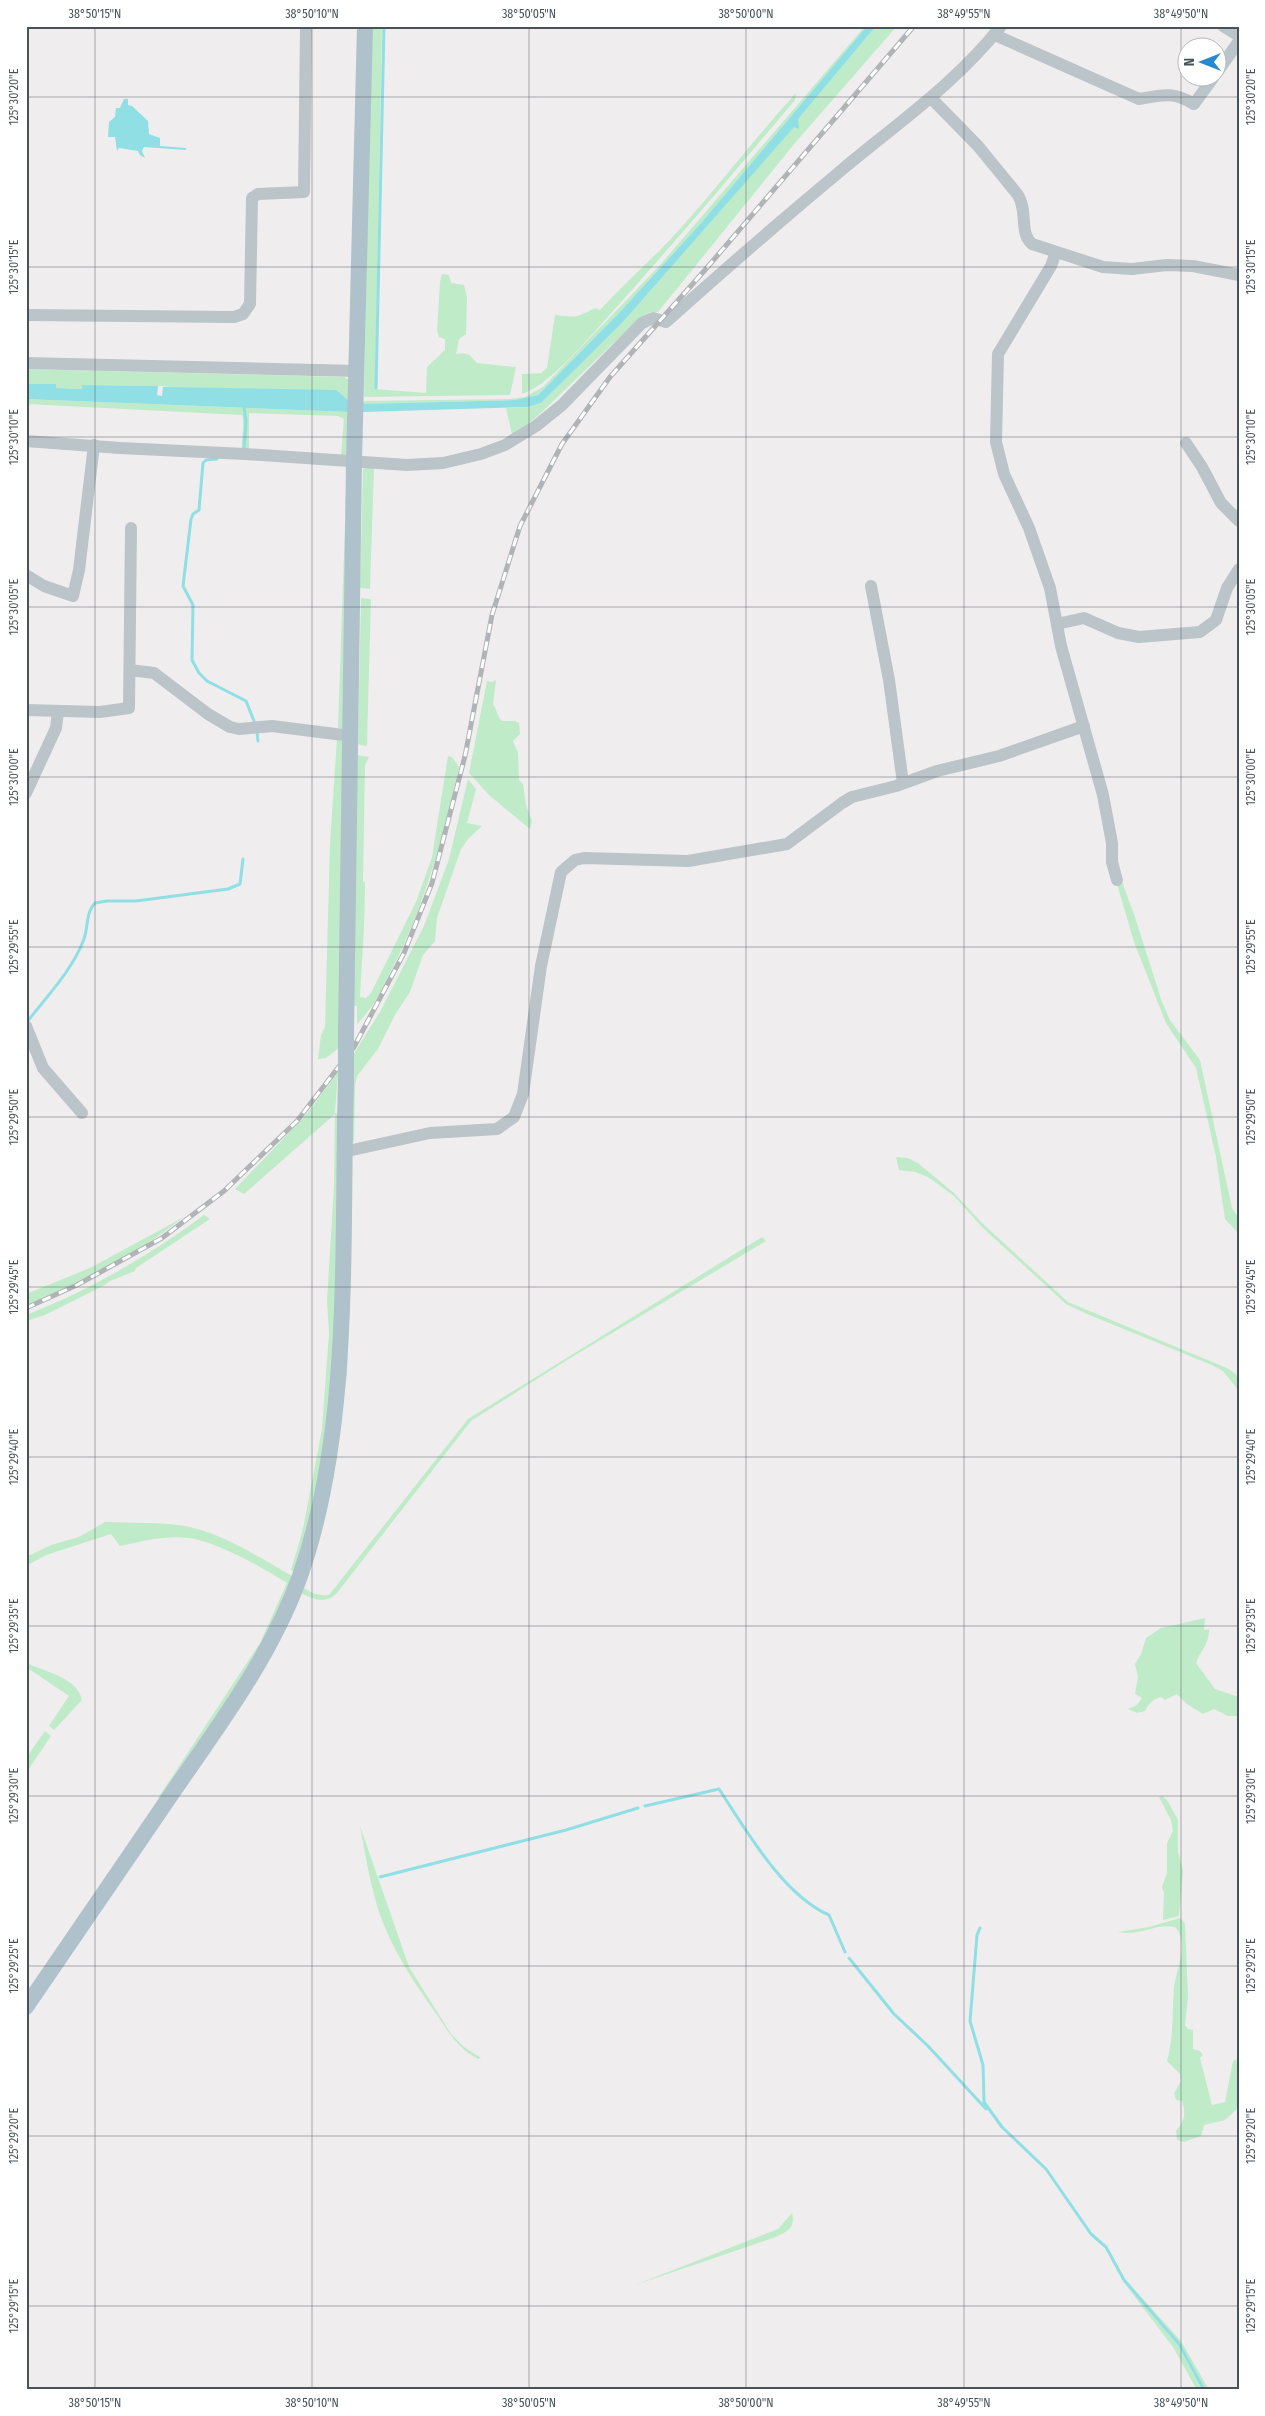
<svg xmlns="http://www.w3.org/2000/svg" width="1265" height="2416" viewBox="0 0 1265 2416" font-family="'Fira Sans Condensed',sans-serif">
  <rect width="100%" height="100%" fill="#f0edee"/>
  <g fill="#bfebc9">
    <path d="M371,26H382L375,389L426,393L427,367L445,350V339L439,337L437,331L440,282L442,274L449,275L451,283L464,285L467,297L466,334L459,339L456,354C471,353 467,353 477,363L516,367L510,395L364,397Z"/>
    <path d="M865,26H867L702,222L620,312L538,395L522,400L362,404L364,401L510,399L525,397L543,387L661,264Z"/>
    <path d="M876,26H897L795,143L658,312H650L638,319L543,411L526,426L512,434L506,408L528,407L541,403L622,323L797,123L798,119Z"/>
    <path d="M796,93L795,100C735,171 676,241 614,310C593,333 551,385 522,394V374L541,373L547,368L555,315C580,318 575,317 596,308L600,310C625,282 653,259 678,231C719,186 755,138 796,93Z"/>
    <path d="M26,369L344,377L349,380L350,402L158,386L82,385V389L56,388V384H26Z"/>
    <path d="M26,399L350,412L352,455H341L344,419L338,416L249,413V450L242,449C241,437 245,427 242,415L26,404Z"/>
    <path d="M347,464V730L338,728Z"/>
    <path d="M368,467L374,468L370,589L360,588L363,469Z"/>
    <path d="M361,598L371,599L367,745L365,746L358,744Z"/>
    <path d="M496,680L493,704C497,710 497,716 502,721H514L519,723L520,734L513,741L518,753L519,780L523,784L526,805L532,821L530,829L489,795L469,773L487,681L492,682Z"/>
    <path d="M337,739H347L339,1048L326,1058L318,1059L321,1035L325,1027L330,844Z"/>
    <path d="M357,755L369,757L365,765L363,881L365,883C365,921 362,958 360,997L366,998L371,993L416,902L432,857L448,756L452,757L459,767C443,838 424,908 390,973C381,992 372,1009 357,1024V1006H352Z"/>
    <path d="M468,779L476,789L467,823L482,826L468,839L461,849L437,918L435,941L423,955L410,992L396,1013L378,1049L357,1076L355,1085L354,1142L348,1136L353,1055L380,1012L424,926L449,859Z"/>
    <path d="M1122,882L1134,914L1162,1002L1170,1020L1200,1060L1232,1208L1239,1219V1234L1225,1219L1216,1157L1196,1068L1166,1023L1134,942L1117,884Z"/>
    <path d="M338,1072L335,1113L339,1114L335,1355L318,1491L296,1573L291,1570L303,1529L322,1429L329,1333L327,1301L334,1186L335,1114L244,1194L235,1189L306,1115Z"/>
    <path d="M896,1157L908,1158L919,1164L954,1193L983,1224L1068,1302L1229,1369L1239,1377V1391L1223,1371L1212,1365L1087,1314L1066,1304L982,1227L954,1196L928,1177L915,1172L899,1170Z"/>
    <path d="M204,1215L210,1219L136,1268L135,1271L110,1281L103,1286L45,1315L26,1321V1315C90,1290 149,1256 204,1215Z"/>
    <path d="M184,1217C136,1254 83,1284 26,1306V1294L90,1268Z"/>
    <path d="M762,1237L766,1241L567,1360L471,1421L337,1593C324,1606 311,1598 297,1591L349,1305L347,1375L331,1487L303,1586C308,1593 321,1596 329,1595L468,1419Z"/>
    <path d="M105,1522C131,1523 159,1522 185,1526C226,1534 261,1559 296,1578L273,1629L162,1798H158L260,1643L287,1583C264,1568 215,1541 189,1538C166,1535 143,1541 120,1546L111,1534L46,1555L26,1566V1557L51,1545L79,1537Z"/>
    <path d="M1205,1618L1204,1630L1209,1629C1210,1643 1200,1651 1196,1663L1215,1689L1239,1697V1716H1228L1214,1709L1203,1714L1187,1704L1177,1694L1165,1700L1161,1697C1153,1699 1149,1703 1145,1711L1137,1713L1128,1709L1137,1705L1142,1698L1135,1694L1138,1677L1135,1664L1141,1654L1146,1638L1161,1628Z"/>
    <path d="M26,1663C44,1671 78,1678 82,1700L54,1730L49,1726L69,1696L26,1667Z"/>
    <path d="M45,1731L51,1736L26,1773V1758Z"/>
    <path d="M1162,1796L1167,1800L1178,1820V1852L1183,1871L1179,1916L1163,1920L1164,1893L1162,1887L1167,1873V1843L1173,1831L1171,1820L1159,1797Z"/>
    <path d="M360,1826L409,1967L451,2034L464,2047L481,2058L478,2059C457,2048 448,2031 435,2012C415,1984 396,1955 383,1923C371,1892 366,1858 360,1826Z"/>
    <path d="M1180,1918L1185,1924L1188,1997L1185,2025L1188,2029L1193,2030V2049L1200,2051L1203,2055L1200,2058L1212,2105L1225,2102L1233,2061L1239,2058V2107L1225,2120L1204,2125L1201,2136L1184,2142L1177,2140L1176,2131C1185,2122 1186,2112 1182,2101L1176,2100L1174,2093L1181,2081L1180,2074L1167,2061C1174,2036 1172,2013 1174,1987C1176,1970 1190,1942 1175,1927C1155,1923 1138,1937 1118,1932L1149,1927Z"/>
    <path d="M792,2213C796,2229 786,2232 773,2238L635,2285L778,2229Z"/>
    <path d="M1125,2279L1181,2341L1209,2390H1205L1180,2343Z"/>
    <path d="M1122,2280L1177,2344L1202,2390H1197L1173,2347Z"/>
  </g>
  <g fill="#8fdfe4">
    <path d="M867,26H876L798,119L799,129L794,127L622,323L541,403L528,407L363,412L362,404L516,400L538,395L620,312L702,222Z"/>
    <path d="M124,99H128V105L132,106L148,121L149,134L160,138V146L186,148V150L144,147L142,151L145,158L140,155L138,151L119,148L117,151L115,137H108L109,122L115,117L116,108H120Z"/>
    <path d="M26,384H56V388L82,389V385L158,386L157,395L162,396L163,387L336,390L350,402V412L26,399Z"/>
  </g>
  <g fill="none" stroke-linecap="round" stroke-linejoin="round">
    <g stroke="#8fdfe4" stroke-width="3">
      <path d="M376,388L384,26"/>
      <path d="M244,407L246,422L244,448"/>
      <path d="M217,459L206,460L203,463L199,510L193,514L191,519L183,586L193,605L192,660L199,673L207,681L246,701L254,721"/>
      <path d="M257,732L258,741"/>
      <path d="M27,1022C47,996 72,971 84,939C88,928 86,912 95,903L107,901H136L228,889L240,884L243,859"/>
      <path d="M645,1806L719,1789C746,1830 783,1895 829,1915L845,1952"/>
      <path d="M380,1877L566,1830L638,1808"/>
      <path d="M980,1928L977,1935L970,2021L983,2065L984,2102L1002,2127L1046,2169L1091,2234L1106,2247L1124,2280L1179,2344L1204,2390"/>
      <path d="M849,1958L894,2014L928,2046L986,2109"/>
    </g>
    <g stroke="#bac4c9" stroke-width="12">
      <path d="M1223,26L1239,36"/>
      <path d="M995,35L1139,99C1163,95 1172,91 1194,104L1213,78"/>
      <path d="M1218,71L1239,41"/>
      <path d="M931,98L978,146L1018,195C1028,211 1019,233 1032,244L1103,267L1132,269L1167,265L1193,266L1239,275"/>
      <path d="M1056,252L1051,266L998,354L996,442L1004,474L1029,528L1050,588L1061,646L1103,795L1112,843V862L1117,880"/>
      <path d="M26,315L234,317L243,314L250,304L252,198L258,194L304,192L306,26"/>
      <path d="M26,363L358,371"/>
      <path d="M26,441L120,448L245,454L407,465L443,463L481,454L505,445L536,426L562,405L642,323L653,318L666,322C724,270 784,218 844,168C898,123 957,82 1001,26"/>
      <path d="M1186,443L1202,467L1221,503L1239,521"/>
      <path d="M26,575L44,586L73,596L79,570L94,445"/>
      <path d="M871,586L889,680L903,783"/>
      <path d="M1057,624L1084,618L1118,633L1139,637L1200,632L1216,620L1227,588L1239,569"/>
      <path d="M130,670L154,673L208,714L230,727L239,729L272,726L351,736"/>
      <path d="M26,710L100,712L129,708L131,528"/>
      <path d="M26,793L56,728L58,711"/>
      <path d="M26,1026L43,1068L82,1113"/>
      <path d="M343,1152L430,1133L497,1129L514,1117L523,1094L541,966L561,872L575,860L584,858L688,861L787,844L842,803L852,797L896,786L937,771L999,756L1084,726"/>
    </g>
    <g stroke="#afc1ca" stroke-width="16">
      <path d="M346,1034L354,461L365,26"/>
      <path d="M26,2007C76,1935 125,1862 175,1789C222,1721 272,1654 300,1576C353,1426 341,1240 346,1082"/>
    </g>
    <defs>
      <path id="rail" d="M26,1308L77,1285L162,1238L224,1191L297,1121L354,1047L404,953L432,883L465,756L492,615L520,526L562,444L610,377L705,270L914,26"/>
    </defs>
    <use href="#rail" stroke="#b0b4b7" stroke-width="5"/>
    <use href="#rail" stroke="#fff" stroke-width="3" stroke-dasharray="9" stroke-linecap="butt"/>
    <path stroke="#afc1ca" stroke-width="16" d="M346,1082V1034"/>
  </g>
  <path fill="none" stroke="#475359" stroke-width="1" stroke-opacity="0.45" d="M95,26V2390M312,26V2390M529,26V2390M746,26V2390M964,26V2390M1181,26V2390M26,97H1239M26,267H1239M26,437H1239M26,607H1239M26,777H1239M26,947H1239M26,1117H1239M26,1287H1239M26,1457H1239M26,1626H1239M26,1796H1239M26,1966H1239M26,2136H1239M26,2306H1239"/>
  <rect width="1265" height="2416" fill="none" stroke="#ffffff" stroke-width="55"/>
  <g transform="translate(1202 62) rotate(270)"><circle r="24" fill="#ffffff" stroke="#b5babd"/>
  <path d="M0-4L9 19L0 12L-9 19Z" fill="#2789d0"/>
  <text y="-8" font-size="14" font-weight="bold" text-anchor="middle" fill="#475359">N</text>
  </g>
  <rect x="28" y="28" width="1210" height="2360" fill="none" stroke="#475359" stroke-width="2"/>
  <g font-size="12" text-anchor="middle" fill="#475359">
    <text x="95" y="18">38°50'15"N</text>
    <text x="312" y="18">38°50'10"N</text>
    <text x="529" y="18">38°50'05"N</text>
    <text x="746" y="18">38°50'00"N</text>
    <text x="964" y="18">38°49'55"N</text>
    <text x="1181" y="18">38°49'50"N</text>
    <text transform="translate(1251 97) rotate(-90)" y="4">125°30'20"E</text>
    <text transform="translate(14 97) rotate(-90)" y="4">125°30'20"E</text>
    <text transform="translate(1251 267) rotate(-90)" y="4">125°30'15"E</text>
    <text transform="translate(14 267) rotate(-90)" y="4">125°30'15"E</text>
    <text transform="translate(1251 437) rotate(-90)" y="4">125°30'10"E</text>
    <text transform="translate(14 437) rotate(-90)" y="4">125°30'10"E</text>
    <text transform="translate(1251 607) rotate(-90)" y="4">125°30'05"E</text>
    <text transform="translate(14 607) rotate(-90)" y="4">125°30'05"E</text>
    <text transform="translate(1251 777) rotate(-90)" y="4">125°30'00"E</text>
    <text transform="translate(14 777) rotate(-90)" y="4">125°30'00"E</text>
    <text transform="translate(1251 947) rotate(-90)" y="4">125°29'55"E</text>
    <text transform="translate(14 947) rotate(-90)" y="4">125°29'55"E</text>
    <text transform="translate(1251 1117) rotate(-90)" y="4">125°29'50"E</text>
    <text transform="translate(14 1117) rotate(-90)" y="4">125°29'50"E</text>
    <text transform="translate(14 1287) rotate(-90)" y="4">125°29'45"E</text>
    <text transform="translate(1251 1287) rotate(-90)" y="4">125°29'45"E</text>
    <text transform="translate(14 1457) rotate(-90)" y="4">125°29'40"E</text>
    <text transform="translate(1251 1457) rotate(-90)" y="4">125°29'40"E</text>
    <text transform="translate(14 1626) rotate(-90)" y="4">125°29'35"E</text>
    <text transform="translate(1251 1626) rotate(-90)" y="4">125°29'35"E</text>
    <text transform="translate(14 1796) rotate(-90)" y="4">125°29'30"E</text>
    <text transform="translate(1251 1796) rotate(-90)" y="4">125°29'30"E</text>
    <text transform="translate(14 1966) rotate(-90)" y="4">125°29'25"E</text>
    <text transform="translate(1251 1966) rotate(-90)" y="4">125°29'25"E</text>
    <text transform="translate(14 2136) rotate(-90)" y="4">125°29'20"E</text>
    <text transform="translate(1251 2136) rotate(-90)" y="4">125°29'20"E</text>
    <text transform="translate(14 2306) rotate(-90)" y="4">125°29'15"E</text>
    <text transform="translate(1251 2306) rotate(-90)" y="4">125°29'15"E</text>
    <text x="95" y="2407">38°50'15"N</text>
    <text x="312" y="2407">38°50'10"N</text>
    <text x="529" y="2407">38°50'05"N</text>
    <text x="746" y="2407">38°50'00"N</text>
    <text x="964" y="2407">38°49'55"N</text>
    <text x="1181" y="2407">38°49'50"N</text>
  </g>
</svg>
